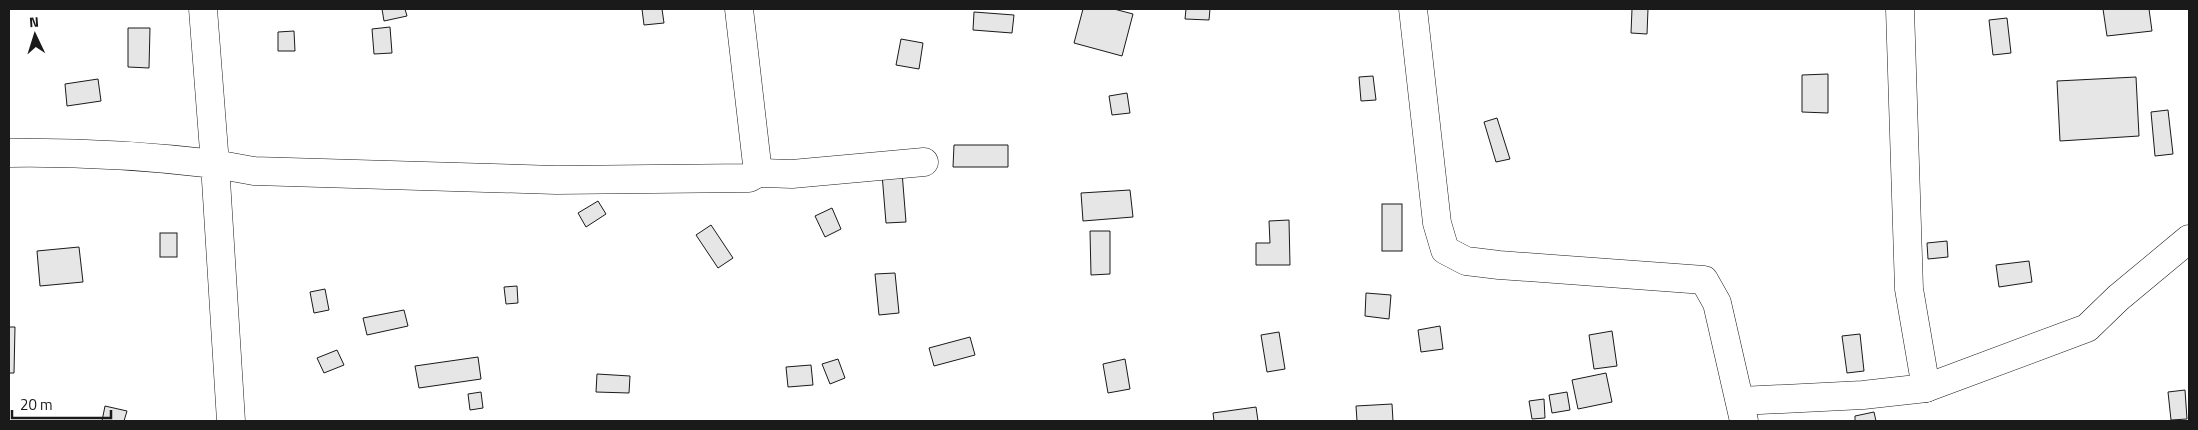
<svg xmlns="http://www.w3.org/2000/svg" width="2198" height="430" viewBox="0 0 2198 430" font-family="'Titillium Web',sans-serif">
  <rect width="100%" height="100%" fill="#fff"/>
  <g fill="#e6e6e6" stroke="#1a1a1a">
    <path d="M382,9H405L407,16L384,21Z"/>
    <path d="M642,9H662L664,23L644,25Z"/>
    <path d="M1083,9H1114L1133,14L1122,56L1074,43Z"/>
    <path d="M1186,9H1210L1209,20L1185,19Z"/>
    <path d="M1632,9H1648L1647,34L1631,33Z"/>
    <path d="M2103,9H2149L2152,31L2107,36Z"/>
    <path d="M974,12L1014,15L1012,33L973,30Z"/>
    <path d="M2007,18L2011,53L1993,55L1989,20Z"/>
    <path d="M390,27L392,53L374,54L372,29Z"/>
    <path d="M128,28H150L149,68L128,67Z"/>
    <path d="M294,31L295,51H278V32Z"/>
    <path d="M901,39L923,43L919,69L896,65Z"/>
    <path d="M1828,74V113L1802,112V75Z"/>
    <path d="M1373,76L1376,100L1361,101L1359,77Z"/>
    <path d="M2136,77L2139,136L2060,141L2057,81Z"/>
    <path d="M98,79L101,101L67,106L65,84Z"/>
    <path d="M1127,93L1130,113L1112,115L1109,96Z"/>
    <path d="M2168,110L2173,154L2155,156L2151,112Z"/>
    <path d="M1497,118L1510,159L1496,162L1484,122Z"/>
    <path d="M954,145H1008V167H953Z"/>
    <path d="M902,172L906,222L886,223L882,174Z"/>
    <path d="M1130,190L1133,217L1083,221L1081,193Z"/>
    <path d="M598,201L606,214L586,227L578,213Z"/>
    <rect x="1382" y="204" width="20" height="47"/>
    <path d="M832,208L841,229L825,237L815,216Z"/>
    <path d="M1289,220L1290,265H1256V243H1270L1269,221Z"/>
    <path d="M711,225L733,258L718,268L696,235Z"/>
    <path d="M1090,231H1110V274L1091,275Z"/>
    <rect x="160" y="233" width="17" height="24"/>
    <path d="M1947,241L1948,257L1928,259L1927,243Z"/>
    <path d="M79,247L83,282L40,286L37,251Z"/>
    <path d="M2029,261L2032,282L1999,287L1996,265Z"/>
    <path d="M895,273L899,313L879,315L875,274Z"/>
    <path d="M517,286L518,303L506,304L504,287Z"/>
    <path d="M325,289L329,310L314,313L310,292Z"/>
    <path d="M1366,293L1391,295L1389,319L1365,316Z"/>
    <path d="M404,310L408,326L367,335L363,318Z"/>
    <path d="M1440,326L1443,349L1421,352L1418,330Z"/>
    <path d="M9,327H15L14,373H9Z"/>
    <path d="M1612,331L1617,366L1594,369L1589,335Z"/>
    <path d="M1279,332L1285,369L1267,372L1261,335Z"/>
    <path d="M1860,334L1864,371L1847,373L1842,336Z"/>
    <path d="M970,337L975,355L934,366L929,348Z"/>
    <path d="M337,350L344,365L324,373L317,358Z"/>
    <path d="M478,357L481,379L419,388L415,366Z"/>
    <path d="M838,359L845,378L830,384L822,364Z"/>
    <path d="M1125,359L1130,389L1108,393L1103,364Z"/>
    <path d="M811,365L813,385L788,387L786,367Z"/>
    <path d="M1606,373L1612,402L1578,409L1572,380Z"/>
    <path d="M597,374L630,376L629,393L596,392Z"/>
    <path d="M2185,390L2187,419L2171,420L2168,392Z"/>
    <path d="M481,392L483,408L470,410L468,394Z"/>
    <path d="M1567,392L1570,410L1552,413L1549,395Z"/>
    <path d="M1544,399L1545,418L1532,419L1529,401Z"/>
    <path d="M1392,404L1393,421H1357L1356,406Z"/>
    <path d="M105,406L127,411L124,421H102Z"/>
    <path d="M1256,407L1258,421H1214L1213,413Z"/>
    <path d="M1874,412L1876,421H1855V416Z"/>
  </g>
  <g fill="none" stroke-linecap="round" stroke-linejoin="round">
    <defs>
      <g id="street">
        <path d="M203,9L215,164L254,171L556,180L749,178L758,173L739,9"/>
        <path d="M1413,9L1437,223L1445,250L1466,261L1499,265L1704,280L1717,303L1744,421"/>
        <path d="M9,153C78,152 146,156 215,164L231,421"/>
        <path d="M758,173L792,174L924,162"/>
        <path d="M1926,388L2087,328L2118,298L2189,239"/>
        <path d="M1740,401L1863,395L1926,388L1909,289L1900,9"/>
      </g>
    </defs>
    <use href="#street" stroke="#1a1a1a" stroke-width="29"/>
    <use href="#street" stroke="#fff" stroke-width="28"/>
  </g>
  <rect width="2198" height="430" fill="none" stroke="#1a1a1a" stroke-width="20"/>
  <g transform="translate(35 35) rotate(356)" stroke="#ffffff" stroke-width="4" paint-order="stroke">
  <path d="M0-4L9 19L0 12L-9 19Z" fill="#1a1a1a"/>
  <text y="-8" font-size="14" font-weight="bold" text-anchor="middle" fill="#1a1a1a">N</text>
  </g>
  <path d="M12 410v8h99v-8" fill="none" stroke="#1a1a1a" stroke-width="2.5"/>
  <text x="20" y="410" font-size="15" fill="#1a1a1a" stroke="#ffffff" stroke-width="4" paint-order="stroke">20 m</text>
</svg>
